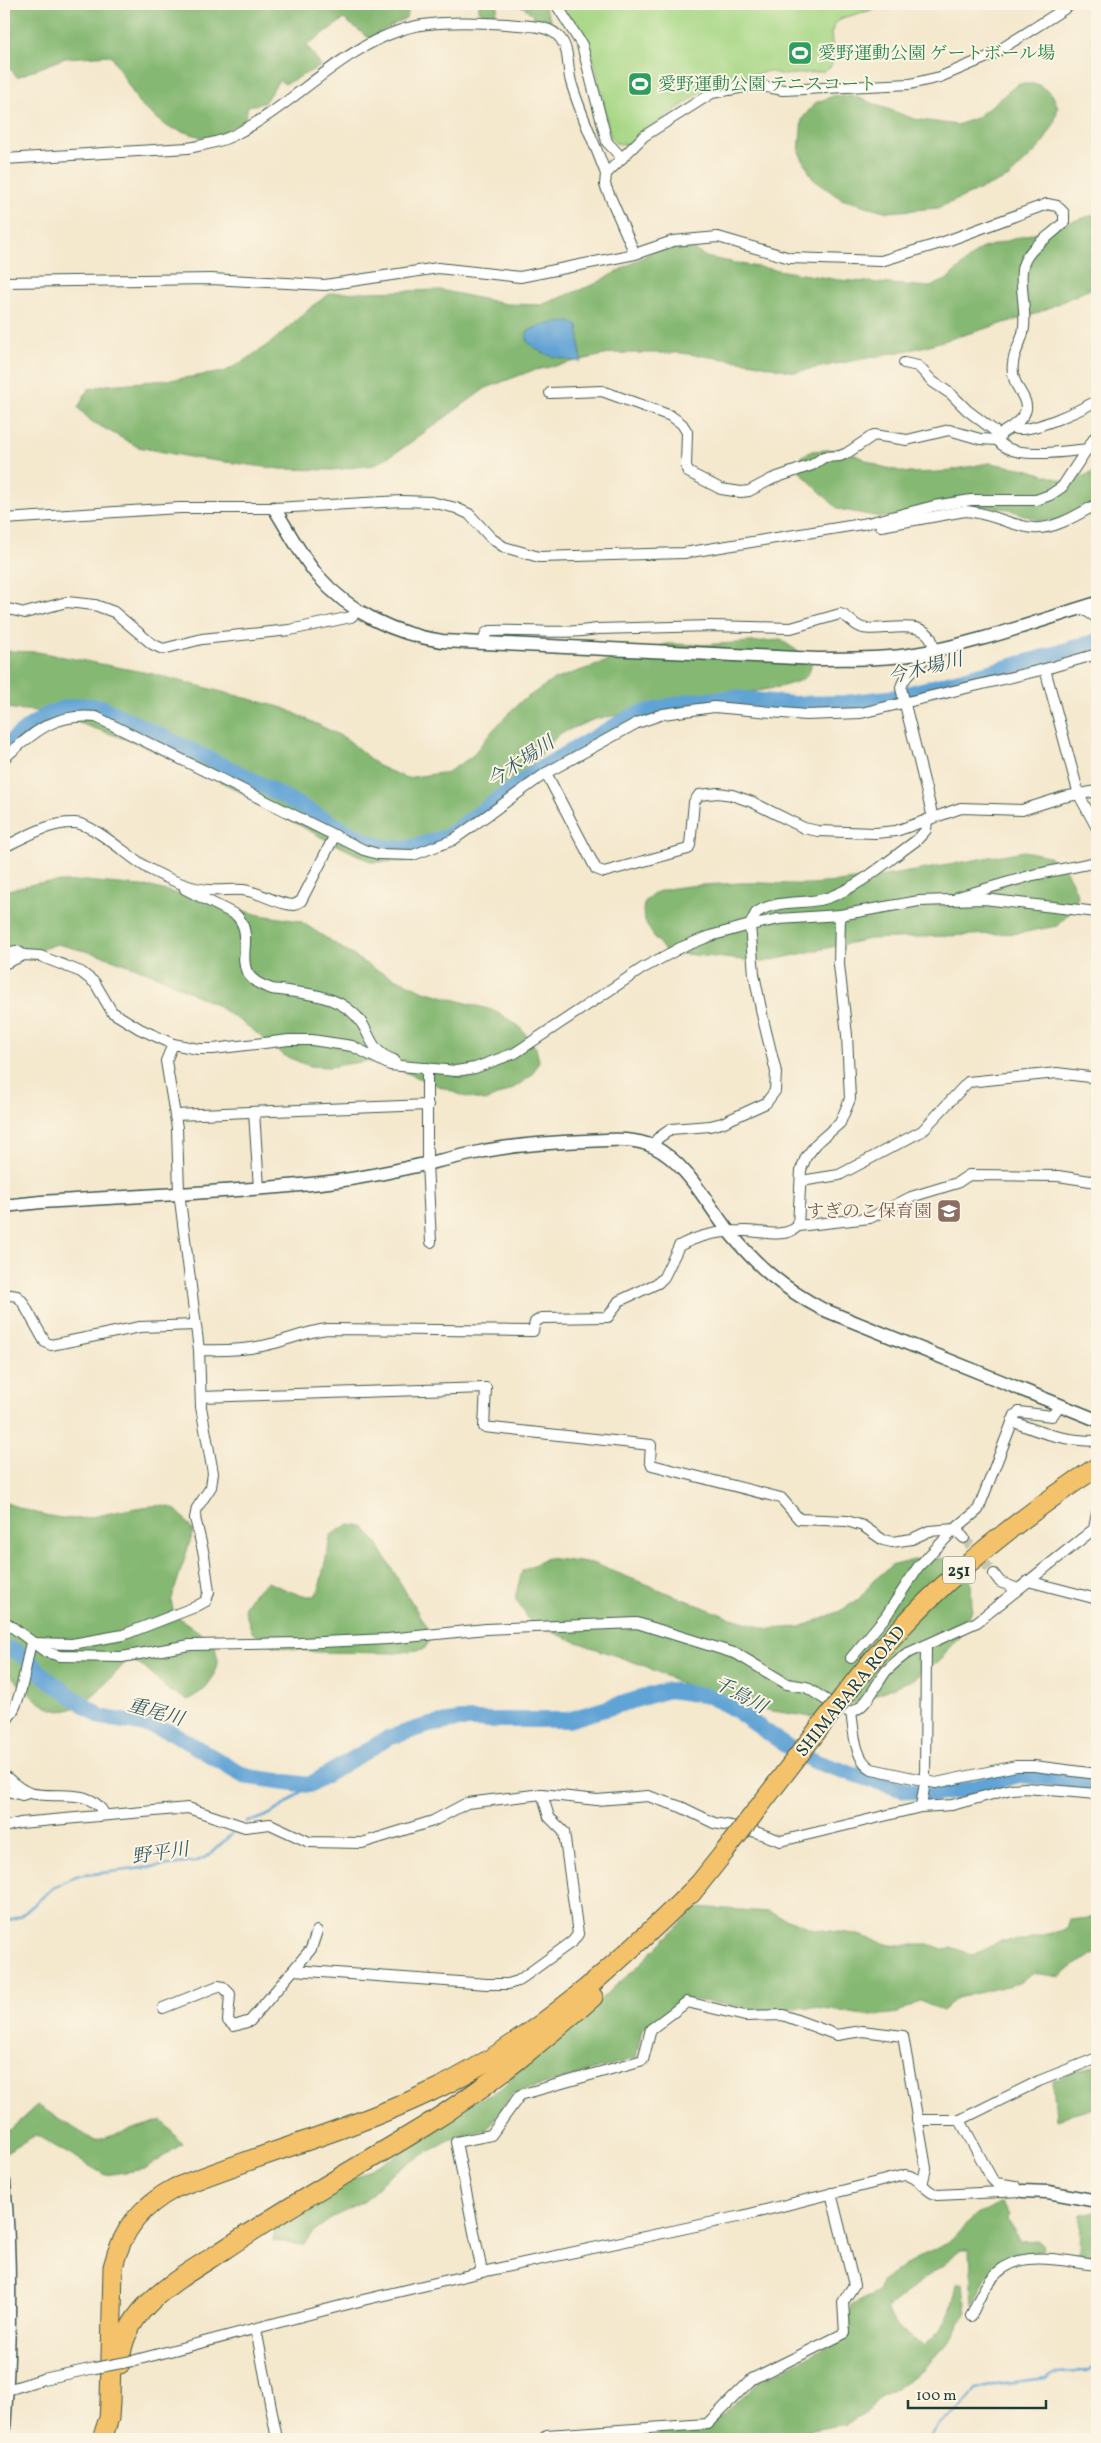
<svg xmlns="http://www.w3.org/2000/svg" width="1101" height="2443" viewBox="0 0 1101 2443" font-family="Vollkorn,'Noto Serif JP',serif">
  <rect width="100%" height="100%" fill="#fcf5e5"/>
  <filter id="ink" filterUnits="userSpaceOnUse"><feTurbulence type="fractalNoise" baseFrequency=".02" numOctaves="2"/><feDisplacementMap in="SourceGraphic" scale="10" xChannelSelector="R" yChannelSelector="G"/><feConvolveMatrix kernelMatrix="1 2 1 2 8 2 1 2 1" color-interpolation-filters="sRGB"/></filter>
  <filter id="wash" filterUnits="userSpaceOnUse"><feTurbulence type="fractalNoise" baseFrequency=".0096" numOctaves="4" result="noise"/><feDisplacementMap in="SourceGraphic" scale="20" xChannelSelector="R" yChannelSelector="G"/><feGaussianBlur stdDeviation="1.12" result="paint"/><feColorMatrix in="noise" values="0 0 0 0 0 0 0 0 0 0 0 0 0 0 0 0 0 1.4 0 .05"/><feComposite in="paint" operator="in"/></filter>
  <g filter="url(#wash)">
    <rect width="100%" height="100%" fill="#f4e8cd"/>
    <path fill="#a7d785" stroke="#638a5c" d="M561,4H894L842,18L835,24L831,33L834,61L830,68L822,72L783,75L768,71L702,91L628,145L615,143L611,139L593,55Z"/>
    <g fill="#85b872" stroke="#527a53">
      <path d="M4,4H414H411L406,18L369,38L344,19L307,45L321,66L285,84L279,80L264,103L248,106L245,120L216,136L201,137L168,127L140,105L111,55L65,58L17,77L4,61Z"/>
      <path d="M479,4H498L497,10L492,17L483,18V13L479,11Z"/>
      <path d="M507,4H543L552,23L550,28L530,23L534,17L524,7Z"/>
      <path d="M1018,84H1037L1052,94L1058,107L1054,124L1041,146L1009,177L938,208L888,212L841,199L813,179L799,152L802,119L815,103L833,96L851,95L914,119L957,125L976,118Z"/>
      <path d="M1097,214V286L1035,314L919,348L795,372L754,363L681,353H613L531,371L486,388L400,450L374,465L332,470L280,469L195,458L138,447L91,421L78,408L88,389L107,385L177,379L224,372L247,359L273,341L311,307L331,293L440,290L506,304L541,305L595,284L659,248L681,242L706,257L746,265L839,280L930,287L946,280L980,249Z"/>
      <path d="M842,449L879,466L908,473L940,472L989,463L1026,469L1067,482L1097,471V511L1069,521L1037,520L1008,509L970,505L931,518L880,517L838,509L800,472L802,456L812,451Z"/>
      <path d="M781,640L811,660C812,681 798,681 780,687L595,719L559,734L475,829L451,845L412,861L372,862L321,837L213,777L137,743L47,712L4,708V651L38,652L153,674L284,708L347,739L378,766L406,778L448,772L471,757L494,729L519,703L553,680L614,659L667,644L703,645Z"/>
      <path d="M1024,851L1049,856L1065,869L1071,880L1078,896L1074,909L1057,926L1020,933L869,939L763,962L666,952C656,939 631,912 650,896C665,884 718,885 739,883C763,882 787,885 811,884C882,880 953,863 1024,851Z"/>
      <path d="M86,881L151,887L260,915L300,921L374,969L424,991L495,1011L519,1026L536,1048L539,1061L532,1075L511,1090L485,1101L466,1097L397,1069L366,1061L329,1067L309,1066L285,1056L249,1027L216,1005L158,976L101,955L57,944L4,962V891L38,883Z"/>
      <path d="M4,1502C24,1510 53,1519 75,1519C98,1519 155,1498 174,1509C182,1514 188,1524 193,1532L171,1601L174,1614L214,1643L218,1660L213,1677L205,1689L188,1700C181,1696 172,1693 166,1688C156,1679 143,1660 127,1661C111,1677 80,1717 56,1710C36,1705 19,1683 4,1669Z"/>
      <path d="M348,1525L363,1526L378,1545L428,1630L429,1642L424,1649L396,1653L316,1652L273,1646L252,1632L244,1608L252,1595L267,1582L302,1596H315L319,1589L331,1535Z"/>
      <path d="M547,1558L595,1564L728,1617L769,1629L801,1627L840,1611L859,1599L873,1581L891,1566L914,1560L948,1558L962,1563L971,1582L972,1610L959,1637L941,1659L914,1679L860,1701L812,1717L759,1709L711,1698L645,1666L571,1640L531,1623L515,1598L522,1571Z"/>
      <path d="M697,1907L768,1912L814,1929L855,1934L890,1945H932L945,1950L951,1947L974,1955L1000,1941L1024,1940L1067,1929L1070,1920L1097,1917V1953L1076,1964L1060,1977L1034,1973L1019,1983L957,1998L942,2011L921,2000L899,2013L871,2016L809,2007L782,2010L755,2009L688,1999L642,2029L636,2058L512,2094L487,2129L449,2140L407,2164L388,2176L365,2201L333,2217L312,2233L304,2244L273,2241L275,2226L330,2191L416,2145L478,2099C495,2095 505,2086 516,2073L635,1969Z"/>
      <path d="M1097,2064V2117L1094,2108L1056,2119L1053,2080Z"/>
      <path d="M37,2105L95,2141L162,2120L182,2144L145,2169L105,2175L36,2135L4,2153V2131L10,2130Z"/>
      <path d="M1001,2202L1010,2216L1007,2220L1021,2241L1037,2240L1042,2244L1043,2249L1002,2264L986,2277L973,2306L970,2250H961L887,2308L900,2331L925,2346C947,2322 951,2315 957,2284L963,2283L966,2314L944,2349L912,2378L880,2397L865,2414L846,2424L806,2431L790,2439H653L662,2431L706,2429L759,2382L849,2335L851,2306L878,2292L883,2281L904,2265L948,2242L977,2215Z"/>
      <path d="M1097,2211V2264L1063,2258L1080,2252L1081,2214Z"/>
    </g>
    <path fill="#61a3d5" stroke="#407084" d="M570,322L578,326L581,362C560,358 542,357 527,341V332C541,324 554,323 570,322Z"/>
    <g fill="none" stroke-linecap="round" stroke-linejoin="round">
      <g stroke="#61a3d5" stroke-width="2.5">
        <path d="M247,1822C273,1817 290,1801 309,1785"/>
        <path d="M4,1922L21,1916L54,1887L76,1876L195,1862L208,1856L239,1827"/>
        <path d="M929,2439L940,2423L961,2408L976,2390L996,2384L1047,2378L1054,2373L1087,2372L1097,2365"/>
      </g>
      <g stroke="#61a3d5" stroke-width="16">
        <path d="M4,747C35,722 58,699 101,707L249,778L361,839L383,847L407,849L447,837L538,770L634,715L690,701L734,698L793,704L845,703L896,697L1041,658L1097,641"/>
        <path d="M4,1647L17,1652L31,1662L46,1678L101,1717L151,1726L171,1732L238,1772L249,1777L309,1785L388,1738L426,1726L458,1720H568L668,1690L709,1696L732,1708L790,1748L816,1762L897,1788L929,1795L965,1790L1019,1775L1097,1783"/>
      </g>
    </g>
  </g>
  <g filter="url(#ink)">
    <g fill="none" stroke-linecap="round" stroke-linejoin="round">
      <path stroke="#c9c6ae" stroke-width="10" stroke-dasharray="10 5" stroke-linecap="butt" d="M964,1538L994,1574"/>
      <defs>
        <g id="minor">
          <path d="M556,4L582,45L607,142L622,158"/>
          <path d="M4,159L188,148C203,145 218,143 232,136C292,107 337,51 401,30C429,20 478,22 507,24C524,26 549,24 560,38C570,50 567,68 571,82C580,113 595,144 606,174L605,185L635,254"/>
          <path d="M606,174L644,136L712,93L756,85L783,90L910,84L940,77L990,56L1072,4"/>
          <path d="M4,282L211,279L325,285L438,268L520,277L635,254L673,241L718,237L790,258L881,261L944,242L1047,204L1057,206L1064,213V222C1051,237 1025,248 1022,270C1020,288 1026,309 1024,327C1023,341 1014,351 1013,363C1008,397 1052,403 1002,433L998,440C1010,461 1068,451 1088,449"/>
          <path d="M904,363L918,366L933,382L951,394L967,410L1000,435"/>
          <path d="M550,393L602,391L671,416L682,424L687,432L686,466L688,472L721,489L741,492L749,491L772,479L812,465L824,457L840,456L847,453L874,435L907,440L949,430L980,439L998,440"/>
          <path d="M1013,428C1028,435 1082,409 1097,401"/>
          <path d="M4,519L179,508H274L402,501L431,502L456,508L469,514L491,538L504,547L539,557L684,553L868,523L934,506L971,500H1036L1050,495L1062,487L1097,434"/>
          <path d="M881,526L965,511C989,512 1011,526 1033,528C1054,530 1079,514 1097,504"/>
          <path d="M4,608L25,613L67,602L95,605L114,612L152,644L163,649L202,639L290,630L351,617L358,611"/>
          <path d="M1082,608L1097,618"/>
          <path d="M483,643L486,633L490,631C526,629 562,635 597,629L711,626L791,628L840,614C849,616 854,626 863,628C881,633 928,615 933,645C926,664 904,672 901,688L933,818"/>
          <path d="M1045,669L1079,795L1097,828"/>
          <path d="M4,758C35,732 53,713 96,717L364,850L378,854L413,855L453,840L546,773L637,723L663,714L714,707L806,715L861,713L1045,669L1097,654"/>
          <path d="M546,773L596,869L604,872L688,849L690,845L694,802L699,795L718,793L732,795L752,802L804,828L818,831L875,833L896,831L961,808L1022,810L1063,797L1097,791"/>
          <path d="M4,847C26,837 48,822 75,823C94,824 130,858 149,869C166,878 189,889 209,890C221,891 232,889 243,890C261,892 277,905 294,905L301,901L335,835"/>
          <path d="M185,889L236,915C261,940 221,973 272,989C299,993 330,993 352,1012C372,1028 366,1051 394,1060"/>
          <path d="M958,897L1033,875L1097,862"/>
          <path d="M4,953L17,951L24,955"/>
          <path d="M4,964L24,955L40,956L81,972L95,983L112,1012L140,1029L173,1044L198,1049H213L289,1040H312L352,1046L390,1065L456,1071L475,1068L515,1053L643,968L680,948L710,936L750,925L779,919L840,915L919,901L984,899L1097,912"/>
          <path d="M427,1068V1163L431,1242"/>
          <path d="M254,1112L259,1188"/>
          <path d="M175,1115L428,1105"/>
          <path d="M654,1147L657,1139L671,1129L710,1126L722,1123L766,1103L775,1091L776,1072L763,1019L754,974L750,925L756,913C776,898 807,906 830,897C862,885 890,859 917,840L926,830L927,820"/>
          <path d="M801,1181L839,1175L922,1131L968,1082L1057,1073L1097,1078"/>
          <path d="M798,1226L801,1170L806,1157L817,1143L840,1123L850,1099L847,1035L839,965L840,915"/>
          <path d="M4,1294L17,1296L22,1301L45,1342L51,1345L140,1327L195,1325"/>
          <path d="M199,1350C225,1351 250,1350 275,1343C293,1338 309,1331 328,1329L533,1331L535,1322L542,1318L608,1317L619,1301L658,1283L664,1277L679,1246C699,1235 720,1231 742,1231C761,1230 783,1240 798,1226L870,1218L911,1197L957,1183L969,1175L1058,1176L1097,1182"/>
          <path d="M201,1397L486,1388L484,1427L651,1445L650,1461L652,1465L781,1498L799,1519L847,1521L863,1526L883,1540L892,1542L912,1539L929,1531L955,1529L964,1538"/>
          <path d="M1012,1421C1040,1433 1066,1441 1097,1441"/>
          <path d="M994,1574L1000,1582L1018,1589"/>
          <path d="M1028,1581L1097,1599"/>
          <path d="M4,1621L46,1652L60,1656L122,1657L190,1645L300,1643L388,1639L486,1629L637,1623L737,1654L787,1684L806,1687L840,1709L851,1712C868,1707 876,1683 887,1670C893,1664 899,1659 906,1654L977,1622L1094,1529L1097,1513"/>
          <path d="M32,1643L72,1644L123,1635L195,1607L206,1601L209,1592L204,1555L195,1518L197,1508L211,1487L213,1473L201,1407L199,1350L179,1192L177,1128L166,1061L173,1044"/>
          <path d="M851,1658L886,1616L918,1567L955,1529L978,1510L1015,1415L1019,1412L1052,1416L1060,1405"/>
          <path d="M851,1712C854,1730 854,1760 872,1769L936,1783L1016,1766H1034L1097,1774"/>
          <path d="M4,1723C23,1704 24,1668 31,1643"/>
          <path d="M4,1775C12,1782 20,1790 30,1793C57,1800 89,1785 105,1815"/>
          <path d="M4,1790L22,1795L28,1793"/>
          <path d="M921,1807L925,1782L926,1645"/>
          <path d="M4,1827L20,1823L188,1808L245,1827L270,1824L309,1842L362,1843L433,1821L467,1803L542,1794L597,1800L648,1796L681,1807L714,1823L747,1829L781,1841L921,1807L952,1805L1011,1789L1026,1788L1097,1794"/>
          <path d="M294,1970L487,1984H508L518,1981L573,1941L578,1934L564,1832L549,1817L542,1794"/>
          <path d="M163,2008L218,1986L223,1987L230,1994L228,2021L234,2026L250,2021L256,2014L311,1949L317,1931"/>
          <path d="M917,2120H960L1039,2081L1097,2058"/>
          <path d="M960,2120L992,2179L996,2183L1015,2186"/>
          <path d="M482,2272L456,2142L491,2135L520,2095L643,2060L651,2029L687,2002L745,2016L783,2015L837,2035L862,2031L903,2036L926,2168L922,2185"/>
          <path d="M971,2316C976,2305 981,2292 989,2282C1015,2246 1059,2261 1097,2265"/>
          <path d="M256,2329L277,2439"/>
          <path d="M132,2361L363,2300L482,2272L742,2216L905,2175C919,2176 924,2191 937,2195L1022,2191"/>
          <path d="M4,2391L43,2379L95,2368"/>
          <path d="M543,2439L547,2435L707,2424L752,2379L845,2333L843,2302L854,2285L831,2193"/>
        </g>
        <g id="tertiary">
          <path d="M274,508C288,530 301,556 318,576C350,613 395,634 442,641L817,659C847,658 879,660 909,655C973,645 1035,622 1097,603"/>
          <path d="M4,1206L41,1202C131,1196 221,1193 311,1184C369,1179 426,1163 484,1151C517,1145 552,1142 586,1141C609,1140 633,1137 654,1147C688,1164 707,1205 730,1233C758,1267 783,1288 822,1309L1097,1420"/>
          <path d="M4,2182C12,2265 10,2348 4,2431"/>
          <path d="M1022,2191L1048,2192L1097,2201"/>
        </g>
        <g id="motorway">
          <path d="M843,1697C913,1603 1000,1531 1097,1467"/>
          <path d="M691,1894L726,1850"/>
          <path d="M120,2364C121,2340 131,2321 148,2304C169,2283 197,2267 222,2251C288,2206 357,2168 425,2126C485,2089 540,2043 593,1997"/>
          <path d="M102,2439L109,2418L110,2402L113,2267C122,2230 141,2206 175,2188C259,2154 348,2131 430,2092C530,2045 620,1962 698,1885"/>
        </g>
      </defs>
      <use href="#minor" stroke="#3f574b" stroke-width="12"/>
      <use href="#tertiary" stroke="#3f574b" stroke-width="15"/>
      <use href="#motorway" stroke="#3f574b" stroke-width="21"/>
      <use href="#minor" stroke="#fff" stroke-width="10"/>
      <use href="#tertiary" stroke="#fff" stroke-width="12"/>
      <use href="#motorway" stroke="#f4c26a" stroke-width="19"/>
      <defs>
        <path id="minor-bridge" d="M95,2368L132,2361"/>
        <path id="motorway-bridge" d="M726,1850L843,1697"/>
      </defs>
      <use href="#minor-bridge" stroke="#3f574b" stroke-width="12" stroke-linecap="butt"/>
      <use href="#motorway-bridge" stroke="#3f574b" stroke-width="21" stroke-linecap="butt"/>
      <use href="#minor-bridge" stroke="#fff" stroke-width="10"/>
      <use href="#motorway-bridge" stroke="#f4c26a" stroke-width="19"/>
    </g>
  </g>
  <defs>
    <symbol id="stadium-square" viewBox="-11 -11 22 22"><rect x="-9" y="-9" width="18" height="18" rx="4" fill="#2e9e5b" stroke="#fcf5e5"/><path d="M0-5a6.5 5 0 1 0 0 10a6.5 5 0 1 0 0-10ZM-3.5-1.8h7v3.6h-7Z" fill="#fff"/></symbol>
    <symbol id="school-square" viewBox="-11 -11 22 22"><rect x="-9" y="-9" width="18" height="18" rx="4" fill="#8d6e63" stroke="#fcf5e5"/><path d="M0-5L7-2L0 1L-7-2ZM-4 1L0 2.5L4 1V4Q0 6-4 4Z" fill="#fff"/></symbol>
  </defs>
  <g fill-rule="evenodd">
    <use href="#stadium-square" x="786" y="39" width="28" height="28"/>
    <use href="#stadium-square" x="626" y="70" width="28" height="28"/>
    <use href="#school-square" x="935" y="1197" width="28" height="28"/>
  </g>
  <g text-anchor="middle" stroke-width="4" stroke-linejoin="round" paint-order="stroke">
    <rect fill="#fcf5e5" stroke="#617469" stroke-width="1" x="943" y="1556.5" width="32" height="27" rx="4"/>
    <g font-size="16" font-weight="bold" fill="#1f3d34">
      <text x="959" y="1576">251</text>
    </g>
    <g font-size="18" fill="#27864d" stroke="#fcf5e5" text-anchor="start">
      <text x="818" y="59">愛野運動公園 ゲートボール場</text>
      <text x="658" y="90">愛野運動公園 テニスコート</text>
    </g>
    <g font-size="18" fill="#785e54" stroke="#fcf5e5" text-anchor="end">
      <text x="932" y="1217">すぎのこ保育園</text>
    </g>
    <g font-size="18" fill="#1f3d34" stroke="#fcf5e5">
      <text transform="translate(850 1691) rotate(-51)" y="6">SHIMABARA ROAD</text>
    </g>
    <g font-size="19" font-style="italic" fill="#335c64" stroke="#fcf5e5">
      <text transform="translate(925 667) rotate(-14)" y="7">今木場川</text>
      <text transform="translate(520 761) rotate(-34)" y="7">今木場川</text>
      <text transform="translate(741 1694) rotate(28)" y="7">千鳥川</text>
      <text transform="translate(156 1711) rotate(16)" y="7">重尾川</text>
      <text transform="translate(160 1852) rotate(-8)" y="7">野平川</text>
    </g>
  </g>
  <rect width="1101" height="2443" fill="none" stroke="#fcf5e5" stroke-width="20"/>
  <path d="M908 2400v8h138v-8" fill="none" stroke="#1f3d34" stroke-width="2.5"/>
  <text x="916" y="2400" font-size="15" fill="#1f3d34" stroke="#fcf5e5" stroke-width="4" paint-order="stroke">100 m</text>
</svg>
